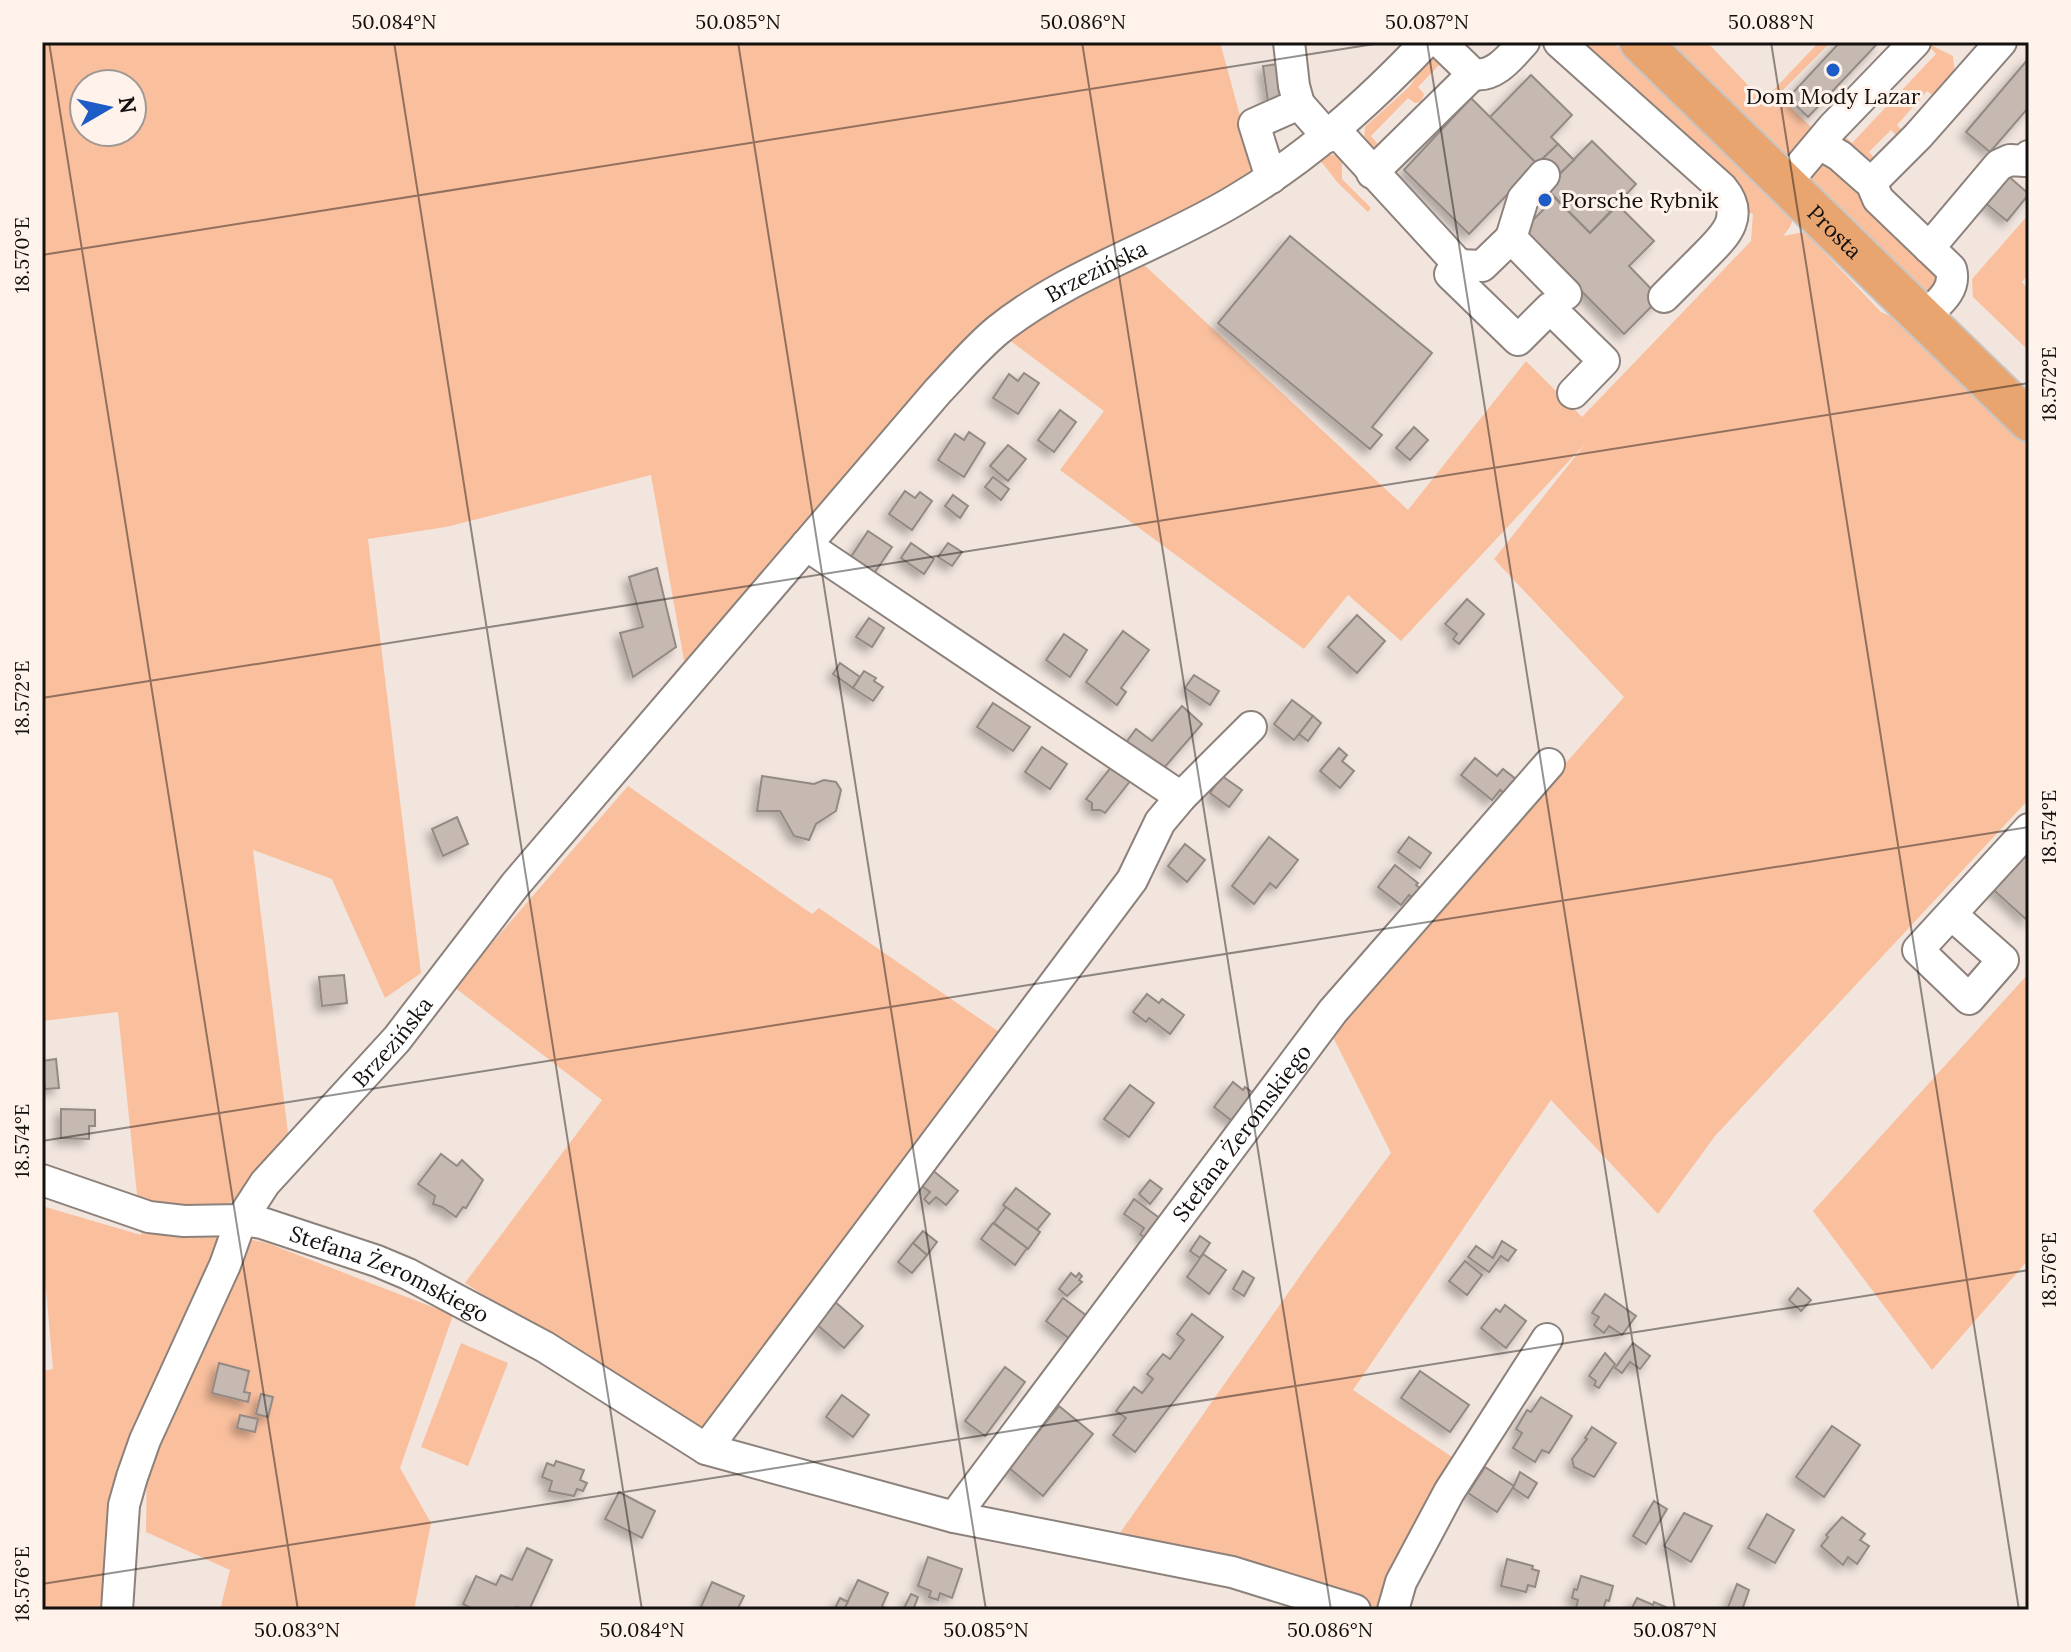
<svg xmlns="http://www.w3.org/2000/svg" width="2071" height="1652" viewBox="0 0 2071 1652" font-family="Lora,serif">
  <defs>
    <filter id="shadow"><feDropShadow dx="-5.5" dy="5.5" stdDeviation="4" flood-color="#0004"/></filter>
  </defs>
  <rect width="100%" height="100%" fill="#f1e5de"/>
  <g fill="#fac09e" fill-rule="evenodd">
    <path d="M42,42H1220L1252,160L1259,175L1051,285L685,666L651,475L446,527L368,539L421,973L385,998L332,879L253,850L289,1141C263,1172 238,1213 194,1214C176,1214 156,1207 138,1204L118,1012L42,1021ZM84,84H132V132H84Z"/>
    <path d="M1570,42H1606L1624,49L1795,214L1790,227L1783,236L1805,232L1881,312L1915,327L2029,439V799L1715,1136L1658,1214L1551,1100L1353,1390L1458,1461L1384,1609L1113,1543L1314,1256L1391,1153L1330,1031L1624,697L1494,559L1586,443L1401,641L1348,595L1304,649L1060,470L1104,411L1008,339L1140,261L1408,510L1526,361L1582,417L1751,241L1753,214L1740,208Z"/>
    <path d="M1670,42H1707L1763,101L1819,42H1831L1780,93L1781,98L1811,127V142L1789,161L1720,97Z"/>
    <path d="M1925,42L1953,56L1955,75L1935,97L1927,91L1897,125L1907,136L1902,141L1891,130L1869,152L1879,163L1871,167L1838,139L1842,134L1852,143L1936,54Z"/>
    <path d="M1436,55L1452,68L1451,75L1440,64L1418,87L1424,94L1421,102L1415,103L1408,98L1371,136L1381,148L1372,150L1364,141L1365,127L1410,86L1425,63Z"/>
    <path d="M1328,154L1339,156L1342,161V179L1371,208L1368,212L1338,183L1319,159Z"/>
    <path d="M1826,162L1834,164L1939,274L1933,293L1922,296L1808,180L1819,164Z"/>
    <path d="M2029,214V273L2022,282L2029,290V351L1973,297L1972,279Z"/>
    <path d="M628,786L812,914L819,908L1002,1034L699,1436L465,1283L602,1100L454,987Z"/>
    <path d="M2029,973V1259L1932,1370L1813,1211Z"/>
    <path d="M42,1206L141,1235L140,1225L228,1233L188,1328L107,1610H42V1371L53,1369L42,1244Z"/>
    <path d="M248,1239L267,1243L453,1315L400,1468L431,1523L414,1610H220L230,1570L146,1532L147,1460Z"/>
    <path d="M461,1343L508,1363L468,1466L421,1447Z"/>
  </g>
  <g fill="#c5b9b2" stroke="#948983" stroke-width="2" filter="url(#shadow)">
    <path d="M1840,42H1879L1808,117L1788,98Z"/>
    <path d="M2029,58V107L1990,152L1966,132Z"/>
    <path d="M1293,62L1298,97L1268,102L1263,66Z"/>
    <path d="M1531,75L1572,115L1551,137L1558,144L1537,164L1490,117Z"/>
    <path d="M1471,98L1537,164L1469,234L1404,170Z"/>
    <path d="M1592,141L1636,184L1590,233L1546,188Z"/>
    <path d="M1558,144L1574,160L1553,180L1537,164Z"/>
    <path d="M2007,175L2029,194L2007,221L1983,201Z"/>
    <path d="M1555,198L1590,233L1618,205L1654,241L1629,266L1660,298L1624,334L1522,231Z"/>
    <path d="M1290,236L1432,353L1372,427L1382,435L1370,449L1218,323Z"/>
    <path d="M1024,373L1039,383L1018,414L993,398L1009,374L1018,381Z"/>
    <path d="M1060,410L1076,422L1054,452L1038,440Z"/>
    <path d="M1414,427L1428,440L1410,460L1396,448Z"/>
    <path d="M969,432L985,443L964,477L938,460L955,434L964,440Z"/>
    <path d="M1008,445L1026,459L1008,481L990,466Z"/>
    <path d="M993,477L1009,489L1001,500L985,487Z"/>
    <path d="M905,491L915,498L920,492L932,501L912,530L889,514Z"/>
    <path d="M953,495L968,506L960,518L945,506Z"/>
    <path d="M868,531L892,547L871,578L847,563Z"/>
    <path d="M911,543L934,559L924,574L901,558Z"/>
    <path d="M948,543L962,552L952,566L938,557Z"/>
    <path d="M657,568L676,647L633,677L620,633L643,627L629,577Z"/>
    <path d="M1467,599L1484,614L1459,644L1453,639L1457,634L1445,624Z"/>
    <path d="M1357,615L1385,641L1357,673L1328,647Z"/>
    <path d="M869,618L884,628L872,647L856,637Z"/>
    <path d="M1123,631L1149,650L1121,688L1126,692L1117,705L1086,682Z"/>
    <path d="M1064,634L1087,650L1070,677L1046,660Z"/>
    <path d="M840,663L860,677L853,688L833,674Z"/>
    <path d="M864,671L876,678L874,681L883,687L873,701L853,688Z"/>
    <path d="M1194,675L1219,691L1210,705L1185,688Z"/>
    <path d="M1292,700L1313,716L1294,740L1274,724Z"/>
    <path d="M993,703L1030,727L1013,751L977,727Z"/>
    <path d="M1182,706L1202,724L1164,768L1125,744L1136,729L1152,741Z"/>
    <path d="M1313,716L1321,723L1308,741L1299,734Z"/>
    <path d="M1042,747L1067,764L1050,789L1025,772Z"/>
    <path d="M1339,748L1347,755L1342,761L1354,771L1340,788L1320,771Z"/>
    <path d="M1475,758L1497,776L1503,769L1517,780L1505,794L1500,790L1492,800L1461,775Z"/>
    <path d="M1112,766L1131,780L1105,813L1100,810H1092V803L1086,799Z"/>
    <path d="M762,776L814,784L824,780L836,782L841,790L836,811L816,824L809,840L794,836L780,811H757Z"/>
    <path d="M1222,776L1242,790L1229,807L1210,793Z"/>
    <path d="M457,817L468,844L443,856L432,829Z"/>
    <path d="M1269,837L1298,860L1276,888L1270,883L1254,904L1232,886Z"/>
    <path d="M1409,837L1431,853L1420,868L1398,852Z"/>
    <path d="M2029,838V922L1987,884Z"/>
    <path d="M1185,844L1205,860L1187,882L1168,866Z"/>
    <path d="M1395,865L1418,883L1416,885L1422,890L1415,900L1409,895L1401,905L1378,887Z"/>
    <path d="M344,975L347,1003L322,1006L319,977Z"/>
    <path d="M1147,994L1159,1003L1162,999L1184,1015L1170,1034L1149,1018L1146,1022L1133,1012Z"/>
    <path d="M56,1059L59,1088L45,1089L42,1061Z"/>
    <path d="M1233,1082L1243,1090L1245,1087L1257,1096L1236,1124L1214,1107Z"/>
    <path d="M1130,1085L1154,1103L1129,1137L1104,1119Z"/>
    <path d="M61,1109L95,1110V1126H89V1139L61,1138Z"/>
    <path d="M441,1154L457,1166L462,1160L483,1180L466,1208L463,1207L456,1217L442,1207L433,1204L435,1196L418,1184Z"/>
    <path d="M931,1169L958,1191L946,1205L936,1197L929,1204L924,1199L930,1192L919,1184Z"/>
    <path d="M1150,1180L1162,1189L1150,1204L1139,1194Z"/>
    <path d="M1016,1188L1050,1214L1037,1230L1003,1205Z"/>
    <path d="M1134,1199L1162,1220L1147,1240L1140,1234L1144,1228L1124,1214Z"/>
    <path d="M1006,1207L1040,1232L1028,1249L994,1223Z"/>
    <path d="M993,1223L1027,1248L1015,1265L981,1239Z"/>
    <path d="M923,1231L937,1242L927,1255L913,1243Z"/>
    <path d="M1200,1236L1210,1243L1200,1258L1190,1251Z"/>
    <path d="M1502,1241L1516,1250L1508,1261L1501,1256L1489,1272L1468,1257L1476,1246L1493,1258Z"/>
    <path d="M913,1243L927,1255L912,1273L898,1262Z"/>
    <path d="M1203,1254L1226,1270L1209,1294L1187,1277Z"/>
    <path d="M1465,1261L1482,1275L1467,1295L1449,1281Z"/>
    <path d="M1243,1271L1254,1278L1244,1296L1233,1289Z"/>
    <path d="M1071,1273L1076,1277L1079,1273L1082,1276L1079,1280L1082,1282L1067,1296L1059,1289Z"/>
    <path d="M1798,1288L1811,1300L1801,1311L1789,1300Z"/>
    <path d="M1605,1294L1636,1316L1622,1335L1609,1326L1604,1333L1594,1325L1599,1317L1592,1313Z"/>
    <path d="M1063,1298L1087,1316L1070,1339L1046,1321Z"/>
    <path d="M834,1301L863,1326L844,1348L815,1323Z"/>
    <path d="M1505,1305L1526,1321L1506,1348L1481,1328L1496,1309L1500,1312Z"/>
    <path d="M1192,1314L1223,1337L1135,1452L1113,1435L1126,1418L1116,1411L1134,1387L1142,1393L1153,1379L1147,1374L1163,1354L1170,1359L1184,1340L1177,1334Z"/>
    <path d="M1633,1343L1650,1356L1640,1369L1630,1362L1622,1373L1615,1368Z"/>
    <path d="M1605,1353L1615,1364L1599,1388L1594,1385L1596,1381L1589,1376Z"/>
    <path d="M219,1363L249,1371L244,1392L250,1393L248,1402L212,1393Z"/>
    <path d="M1005,1367L1025,1382L985,1436L965,1421Z"/>
    <path d="M1420,1371L1469,1405L1450,1432L1401,1398Z"/>
    <path d="M261,1394L273,1397L268,1417L256,1414Z"/>
    <path d="M842,1395L869,1415L853,1437L826,1417Z"/>
    <path d="M1541,1397L1572,1416L1549,1453L1542,1450L1535,1462L1513,1448L1522,1433L1516,1429L1527,1410L1531,1412Z"/>
    <path d="M1059,1406L1093,1434L1043,1496L1009,1468Z"/>
    <path d="M240,1415L258,1419L255,1432L237,1428Z"/>
    <path d="M1832,1426L1860,1445L1824,1497L1796,1477Z"/>
    <path d="M1592,1427L1616,1443L1594,1477L1574,1467L1572,1459L1587,1439L1585,1438Z"/>
    <path d="M556,1461L584,1470L580,1480L587,1483L583,1491L577,1489L574,1496L549,1491L552,1481L542,1477L547,1463L554,1466Z"/>
    <path d="M1485,1467L1514,1486L1497,1512L1468,1493Z"/>
    <path d="M1520,1472L1537,1483L1528,1498L1513,1488Z"/>
    <path d="M619,1492L655,1511L642,1538L605,1519Z"/>
    <path d="M1654,1501L1667,1509L1646,1544L1633,1536Z"/>
    <path d="M1684,1513L1712,1526L1691,1562L1664,1546Z"/>
    <path d="M1767,1514L1794,1530L1775,1563L1748,1548Z"/>
    <path d="M1842,1517L1865,1534L1860,1540L1869,1546L1857,1564L1848,1557L1843,1565L1821,1546L1828,1537L1826,1535Z"/>
    <path d="M527,1548L552,1560L529,1610L516,1607L515,1610H475L463,1604L476,1576L496,1585L501,1575L512,1580Z"/>
    <path d="M928,1557L962,1569L952,1598L940,1593L938,1600L929,1597L931,1591L918,1586Z"/>
    <path d="M1507,1559L1533,1566L1532,1569L1539,1571L1535,1587L1528,1585L1526,1592L1501,1586Z"/>
    <path d="M1581,1576L1613,1586L1609,1601L1606,1600L1603,1610L1576,1608L1578,1600L1572,1598L1574,1589L1577,1590Z"/>
    <path d="M858,1580L888,1593L882,1606L888,1610H852L845,1607Z"/>
    <path d="M712,1582L744,1596L737,1610L700,1609Z"/>
    <path d="M1737,1584L1749,1590L1742,1610H1727Z"/>
    <path d="M911,1594L918,1597L913,1610H903Z"/>
    <path d="M840,1598L848,1602L845,1607L849,1610H834Z"/>
    <path d="M1637,1598L1653,1605L1654,1602L1666,1607L1665,1610H1631Z"/>
  </g>
  <g fill="none" stroke-linecap="round" stroke-linejoin="round">
    <defs>
      <g id="minor">
        <path d="M1289,42L1294,86L1299,104"/>
        <path d="M1440,42L1473,74C1495,78 1511,56 1524,42"/>
        <path d="M1559,42L1722,188C1748,219 1721,239 1700,261C1688,273 1676,285 1664,297"/>
        <path d="M1335,130L1459,265L1450,274L1518,340L1550,308L1604,361L1573,393"/>
        <path d="M1820,144L1840,156L1866,179L1877,177L1918,136L2001,42"/>
        <path d="M1372,173L1473,74"/>
        <path d="M1271,178L1254,124L1299,104L1328,137"/>
        <path d="M1870,180L1878,199L1951,269C1957,291 1937,304 1923,318"/>
        <path d="M1785,184L1833,127L1915,42"/>
        <path d="M1511,238L1523,199L1544,175"/>
        <path d="M1929,248L1999,165L2010,160L2025,161L2029,156"/>
        <path d="M1459,265L1482,266L1511,238L1566,294"/>
        <path d="M806,545L1181,797"/>
        <path d="M1951,914L2003,960L1969,999L1918,950L2029,829"/>
        <path id="s1" d="M42,1180L149,1217L184,1221L241,1220L262,1223L377,1261L408,1274L545,1347L706,1449L954,1517L1232,1572L1355,1610"/>
        <path d="M706,1449L1132,880L1160,822L1181,797L1251,727"/>
        <path id="s2" d="M954,1517L1333,1011L1549,764"/>
        <path id="s3" d="M117,1610L124,1505L132,1477L145,1440L225,1265L241,1220L265,1183L397,1039L515,885L938,391C958,370 976,348 998,330C1068,274 1157,247 1234,201C1307,158 1368,103 1426,42"/>
        <path d="M1393,1610L1401,1582L1449,1492L1547,1339"/>
      </g>
      <g id="major">
        <path id="s4" d="M1640,42L2029,421"/>
      </g>
    </defs>
    <use href="#minor" stroke="#8c817b" stroke-width="34"/>
    <use href="#major" stroke="#c7c6c5" stroke-width="44"/>
    <use href="#minor" stroke="#fff" stroke-width="30"/>
    <use href="#major" stroke="#e8a570" stroke-width="40"/>
  </g>
  <path fill="none" stroke="#14100e" stroke-width="2" stroke-opacity="0.45" d="M49,42L298,1610M394,42L642,1610M738,42L986,1610M1082,42L1331,1610M1427,42L1675,1610M1771,42L2019,1610M42,255L1387,42M42,698L2029,383M42,1141L2029,827M42,1584L2029,1270"/>
  <g fill="#1d5bc7" stroke="#fef2eb" stroke-width="3">
    <circle cx="1833" cy="70" r="8"/>
    <circle cx="1545" cy="200" r="8"/>
  </g>
  <g text-anchor="middle" stroke-width="6" stroke-linejoin="round" paint-order="stroke">
    <g font-size="22" fill="#14100e" stroke="#fef2eb">
      <text x="1833" y="104">Dom Mody Lazar</text>
      <text x="1561" y="208" text-anchor="start">Porsche Rybnik</text>
    </g>
    <g font-size="22" fill="#14100e" stroke="#fef2eb">
      <text dy="8" stroke="none"><textPath href="#s4" startOffset="272">Prosta</textPath></text>
      <text dy="8" stroke="none"><textPath href="#s3" startOffset="1698">Brzezińska</textPath></text>
      <text dy="8" stroke="none"><textPath href="#s3" startOffset="648">Brzezińska</textPath></text>
      <text dy="8" stroke="none"><textPath href="#s2" startOffset="480">Stefana Żeromskiego</textPath></text>
      <text dy="8" stroke="none"><textPath href="#s1" startOffset="364">Stefana Żeromskiego</textPath></text>
    </g>
  </g>
  <rect width="2071" height="1652" fill="none" stroke="#fef2eb" stroke-width="88"/>
  <g transform="translate(108 108) rotate(81)"><circle r="38" fill="#fef2eb" stroke="#a09893" stroke-width="2"/>
  <path d="M0-6L14 30L0 20L-14 30Z" fill="#1d5bc7"/>
  <text y="-12" font-size="22" font-weight="bold" text-anchor="middle" fill="#14100e">N</text>
  </g>
  <rect x="44" y="44" width="1983" height="1564" fill="none" stroke="#14100e" stroke-width="3"/>
  <g font-size="20" text-anchor="middle" fill="#14100e">
    <text x="394" y="29">50.084°N</text>
    <text x="738" y="29">50.085°N</text>
    <text x="1083" y="29">50.086°N</text>
    <text x="1427" y="29">50.087°N</text>
    <text x="1771" y="29">50.088°N</text>
    <text transform="translate(22 255) rotate(-90)" y="7">18.570°E</text>
    <text transform="translate(2049 384) rotate(-90)" y="7">18.572°E</text>
    <text transform="translate(22 698) rotate(-90)" y="7">18.572°E</text>
    <text transform="translate(2049 827) rotate(-90)" y="7">18.574°E</text>
    <text transform="translate(22 1141) rotate(-90)" y="7">18.574°E</text>
    <text transform="translate(2049 1270) rotate(-90)" y="7">18.576°E</text>
    <text transform="translate(22 1584) rotate(-90)" y="7">18.576°E</text>
    <text x="297" y="1637">50.083°N</text>
    <text x="642" y="1637">50.084°N</text>
    <text x="986" y="1637">50.085°N</text>
    <text x="1330" y="1637">50.086°N</text>
    <text x="1675" y="1637">50.087°N</text>
  </g>
</svg>
